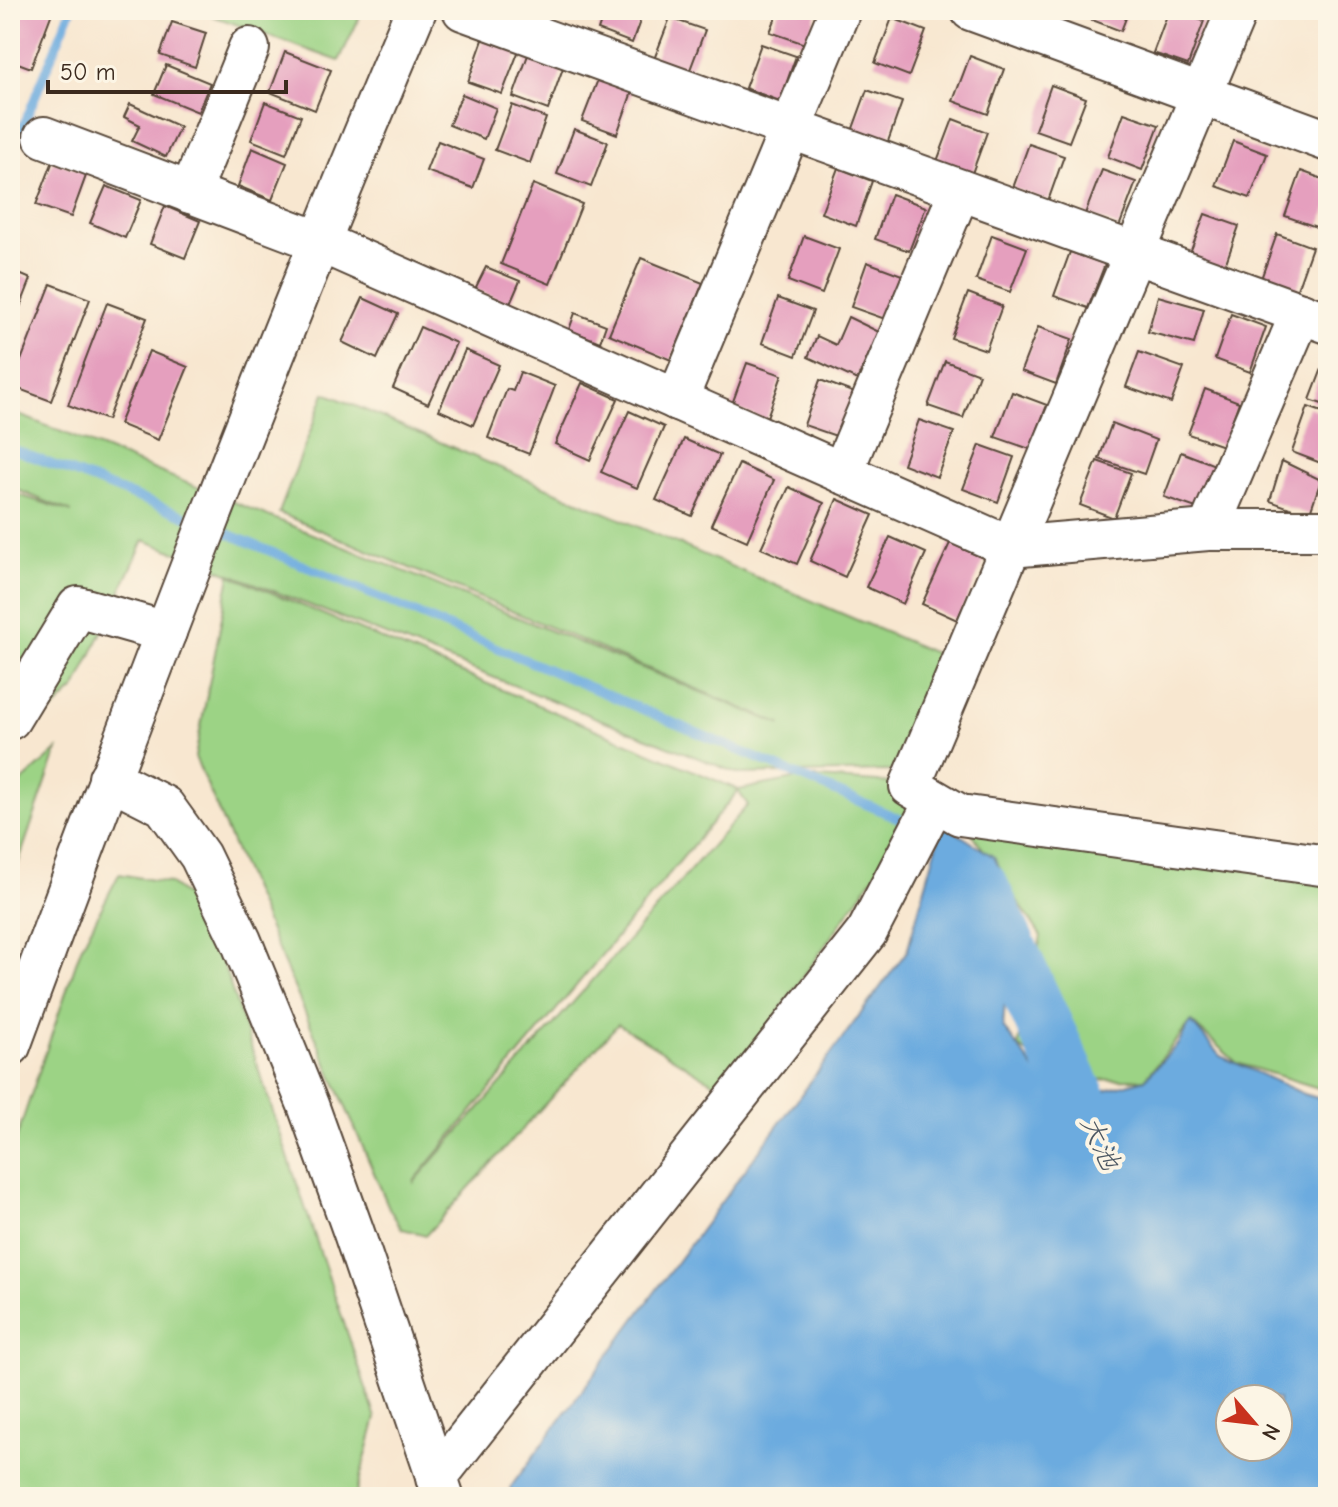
<svg xmlns="http://www.w3.org/2000/svg" width="1338" height="1507" viewBox="0 0 1338 1507" font-family="'Comic Neue','Klee One',sans-serif">
  <rect width="100%" height="100%" fill="#fcf5e5"/>
  <filter id="ink" filterUnits="userSpaceOnUse"><feTurbulence type="fractalNoise" baseFrequency=".0125" numOctaves="2"/><feDisplacementMap in="SourceGraphic" scale="16" xChannelSelector="R" yChannelSelector="G"/><feConvolveMatrix kernelMatrix="1 2 1 2 8 2 1 2 1" color-interpolation-filters="sRGB"/></filter>
  <filter id="wash" filterUnits="userSpaceOnUse"><feTurbulence type="fractalNoise" baseFrequency=".006" numOctaves="4" result="noise"/><feDisplacementMap in="SourceGraphic" scale="32" xChannelSelector="R" yChannelSelector="G"/><feGaussianBlur stdDeviation="1.8" result="paint"/><feColorMatrix in="noise" values="0 0 0 0 0 0 0 0 0 0 0 0 0 0 0 0 0 1.4 0 .05"/><feComposite in="paint" operator="in"/></filter>
  <g filter="url(#wash)">
    <rect width="100%" height="100%" fill="#f8e7d0"/>
    <g fill="#9cd385" stroke="#6c7e52" stroke-width="2" fill-rule="evenodd">
      <path d="M196,10H363L339,61Z"/>
      <path d="M325,393L939,655L893,771L739,774L144,540L76,688L10,750V492L72,512L10,487V411L782,725L279,513Z"/>
      <path d="M230,575L739,790L804,777L892,783L922,793L890,853L758,1041L719,1086L618,1024L426,1235L402,1229L390,1210L195,757ZM738,791L748,805L414,1182V1181Z"/>
      <path d="M57,750L10,887V792Z"/>
      <path d="M960,815L1328,875V1091L1237,1063L1191,1022L1145,1079L1069,1080L1018,1047L1041,936Z"/>
      <path d="M119,874L169,883L205,910L376,1418L355,1497H10V1157L81,948Z"/>
    </g>
    <path fill="#6cabdf" stroke="#546a7e" stroke-width="2" fill-rule="evenodd" d="M943,824L994,857L1025,918L1007,974L1003,1027L1035,1070L1095,1093L1145,1079L1178,1044L1191,1022L1220,1056L1304,1094L1328,1101V1497H512L510,1488L907,951ZM1230,1399H1278V1447H1230Z"/>
    <g fill="none" stroke-linecap="round" stroke-linejoin="round">
      <g stroke="#6cabdf" stroke-width="9">
        <path d="M10,158L71,10"/>
        <path d="M10,448L198,521"/>
        <path d="M215,528L912,824"/>
      </g>
      <path stroke="#6cabdf" stroke-width="56" d="M981,888L1104,1154"/>
    </g>
    <g id="blocks">
      <g fill="#e59fbe">
        <path d="M10,10H53L31,68L10,60Z"/>
        <path d="M525,10H553L549,19Z"/>
        <path d="M605,10H644L632,43L598,30Z"/>
        <path d="M779,10H818L805,44L770,32Z"/>
        <path d="M1090,10H1129L1121,31L1087,18Z"/>
        <path d="M1169,10L1204,21L1188,65L1153,53Z"/>
        <path d="M670,18L705,30L688,75L653,62Z"/>
        <path d="M892,18L926,31L909,76L875,63Z"/>
        <path d="M172,22L206,33L195,67L160,55Z"/>
        <path d="M484,37L519,50L502,94L468,82Z"/>
        <path d="M761,44L796,56L780,101L745,88Z"/>
        <path d="M285,52L331,70L315,110L270,92Z"/>
        <path d="M529,52L564,65L548,110L513,97Z"/>
        <path d="M970,56L1004,69L988,114L953,101Z"/>
        <path d="M166,65L210,83L198,112L154,94Z"/>
        <path d="M10,77L18,80L10,101Z"/>
        <path d="M599,77L633,89L617,134L582,121Z"/>
        <path d="M1051,85L1086,98L1069,142L1035,130Z"/>
        <path d="M867,90L902,102L886,147L851,134Z"/>
        <path d="M462,94L496,108L484,139L449,125Z"/>
        <path d="M265,102L301,116L286,154L251,140Z"/>
        <path d="M130,104L180,127L166,157L132,141L140,125L124,117Z"/>
        <path d="M512,105L546,118L530,163L495,150Z"/>
        <path d="M1124,113L1159,125L1142,170L1108,157Z"/>
        <path d="M953,119L987,132L971,176L936,164Z"/>
        <path d="M574,129L608,142L591,187L557,174Z"/>
        <path d="M438,141L484,159L473,188L426,171Z"/>
        <path d="M1233,141L1267,154L1250,198L1216,186Z"/>
        <path d="M1029,144L1064,156L1048,201L1013,188Z"/>
        <path d="M252,148L287,163L272,200L238,186Z"/>
        <path d="M53,161L87,173L71,217L36,205Z"/>
        <path d="M838,168L872,181L856,226L821,213Z"/>
        <path d="M1102,170L1136,182L1119,227L1085,214Z"/>
        <path d="M1301,171L1328,181V205L1319,228L1285,216Z"/>
        <path d="M533,184L582,204L550,284L501,264Z"/>
        <path d="M106,186L141,200L125,238L90,223Z"/>
        <path d="M891,194L926,207L909,251L875,239Z"/>
        <path d="M165,206L200,221L185,258L150,244Z"/>
        <path d="M1205,214L1239,226L1223,271L1188,258Z"/>
        <path d="M1277,234L1312,247L1296,292L1261,279Z"/>
        <path d="M992,235L1027,248L1010,292L976,280Z"/>
        <path d="M804,236L839,249L822,294L788,281Z"/>
        <path d="M1070,252L1105,264L1088,308L1054,296Z"/>
        <path d="M641,258L703,283L671,360L609,334Z"/>
        <path d="M867,262L902,275L885,319L851,307Z"/>
        <path d="M486,267L520,281L510,304L475,289Z"/>
        <path d="M10,270L31,279L10,333Z"/>
        <path d="M51,284L90,299L51,401L11,386Z"/>
        <path d="M968,293L1002,306L986,350L951,338Z"/>
        <path d="M1158,296L1204,309L1194,344L1148,332Z"/>
        <path d="M363,298L398,314L377,359L342,342Z"/>
        <path d="M778,298L813,311L796,356L762,343Z"/>
        <path d="M107,303L147,318L107,420L68,405Z"/>
        <path d="M575,313L606,325L600,342L569,330Z"/>
        <path d="M1231,314L1266,327L1250,372L1215,359Z"/>
        <path d="M848,317L879,332L857,380L808,357L817,336L836,345Z"/>
        <path d="M420,327L456,343L428,404L393,388Z"/>
        <path d="M1038,327L1072,339L1056,384L1021,371Z"/>
        <path d="M465,350L499,365L473,425L439,410Z"/>
        <path d="M149,351L188,367L158,440L119,424Z"/>
        <path d="M1139,352L1184,368L1171,403L1126,387Z"/>
        <path d="M1328,353V406L1310,400Z"/>
        <path d="M945,361L979,374L963,418L928,406Z"/>
        <path d="M747,363L782,375L766,420L731,407Z"/>
        <path d="M520,372L555,386L529,454L488,438L507,389L513,391Z"/>
        <path d="M820,380L855,393L839,437L804,425Z"/>
        <path d="M582,383L618,399L590,460L555,444Z"/>
        <path d="M1205,389L1239,402L1223,446L1188,434Z"/>
        <path d="M1012,392L1047,405L1030,449L995,437Z"/>
        <path d="M1308,407L1328,414L1326,465L1292,452Z"/>
        <path d="M629,411L664,427L637,488L601,472Z"/>
        <path d="M919,420L954,432L937,477L903,464Z"/>
        <path d="M1112,423L1156,440L1144,474L1099,459Z"/>
        <path d="M684,439L720,455L692,516L656,500Z"/>
        <path d="M980,445L1014,457L998,502L963,489Z"/>
        <path d="M1181,452L1215,465L1199,509L1164,497Z"/>
        <path d="M1097,461L1131,473L1114,518L1080,505Z"/>
        <path d="M1282,461L1321,480L1309,515L1270,501Z"/>
        <path d="M739,464L774,480L747,541L711,525Z"/>
        <path d="M789,487L824,503L797,564L761,548Z"/>
        <path d="M837,499L873,515L845,577L810,561Z"/>
        <path d="M890,537L926,553L903,604L866,587Z"/>
        <path d="M950,543L985,559L957,620L922,604Z"/>
      </g>
    </g>
  </g>
  <g filter="url(#ink)">
    <use href="#blocks" fill-opacity="0" stroke="#574639" stroke-width="2"/>
    <g fill="none" stroke-linecap="round" stroke-linejoin="round">
      <defs>
        <g id="minor">
          <path d="M463,10L1328,323"/>
          <path d="M971,10L1328,141"/>
          <path d="M1237,10L910,786L960,815L1328,866"/>
          <path d="M44,137L318,241L1010,547L1208,530H1328"/>
          <path d="M190,193L249,48"/>
          <path d="M677,400L840,10"/>
          <path d="M842,473L960,190"/>
          <path d="M1208,530L1301,313"/>
          <path d="M10,719L78,607L166,632"/>
          <path d="M109,778L164,806L200,856L241,941L308,1105L354,1233L443,1496"/>
          <path d="M10,1046C139,698 271,351 416,10"/>
          <path d="M436,1478L867,932L935,801"/>
        </g>
      </defs>
      <use href="#minor" stroke="#574639" stroke-width="44"/>
      <use href="#minor" stroke="#fff" stroke-width="40"/>
    </g>
  </g>
  <g text-anchor="middle" stroke-width="8" stroke-linejoin="round" paint-order="stroke">
    <g font-size="28" font-style="italic" fill="#4c5762" stroke="#fcf5e5">
      <text transform="translate(1101 1142) rotate(65)" y="10">大池</text>
    </g>
  </g>
  <rect width="1338" height="1507" fill="none" stroke="#fcf5e5" stroke-width="40"/>
  <g transform="translate(1254 1423) rotate(118)"><circle r="38" fill="#fcf5e5" stroke="#afa495" stroke-width="2"/>
  <path d="M0-6L14 30L0 20L-14 30Z" fill="#c8321e"/>
  <text y="-12" font-size="22" font-weight="bold" text-anchor="middle" fill="#3b2a1e">N</text>
  </g>
  <path d="M48 80v12h238v-12" fill="none" stroke="#3b2a1e" stroke-width="4"/>
  <text x="60" y="80" font-size="24" fill="#3b2a1e" stroke="#fcf5e5" stroke-width="6" paint-order="stroke">50 m</text>
</svg>
